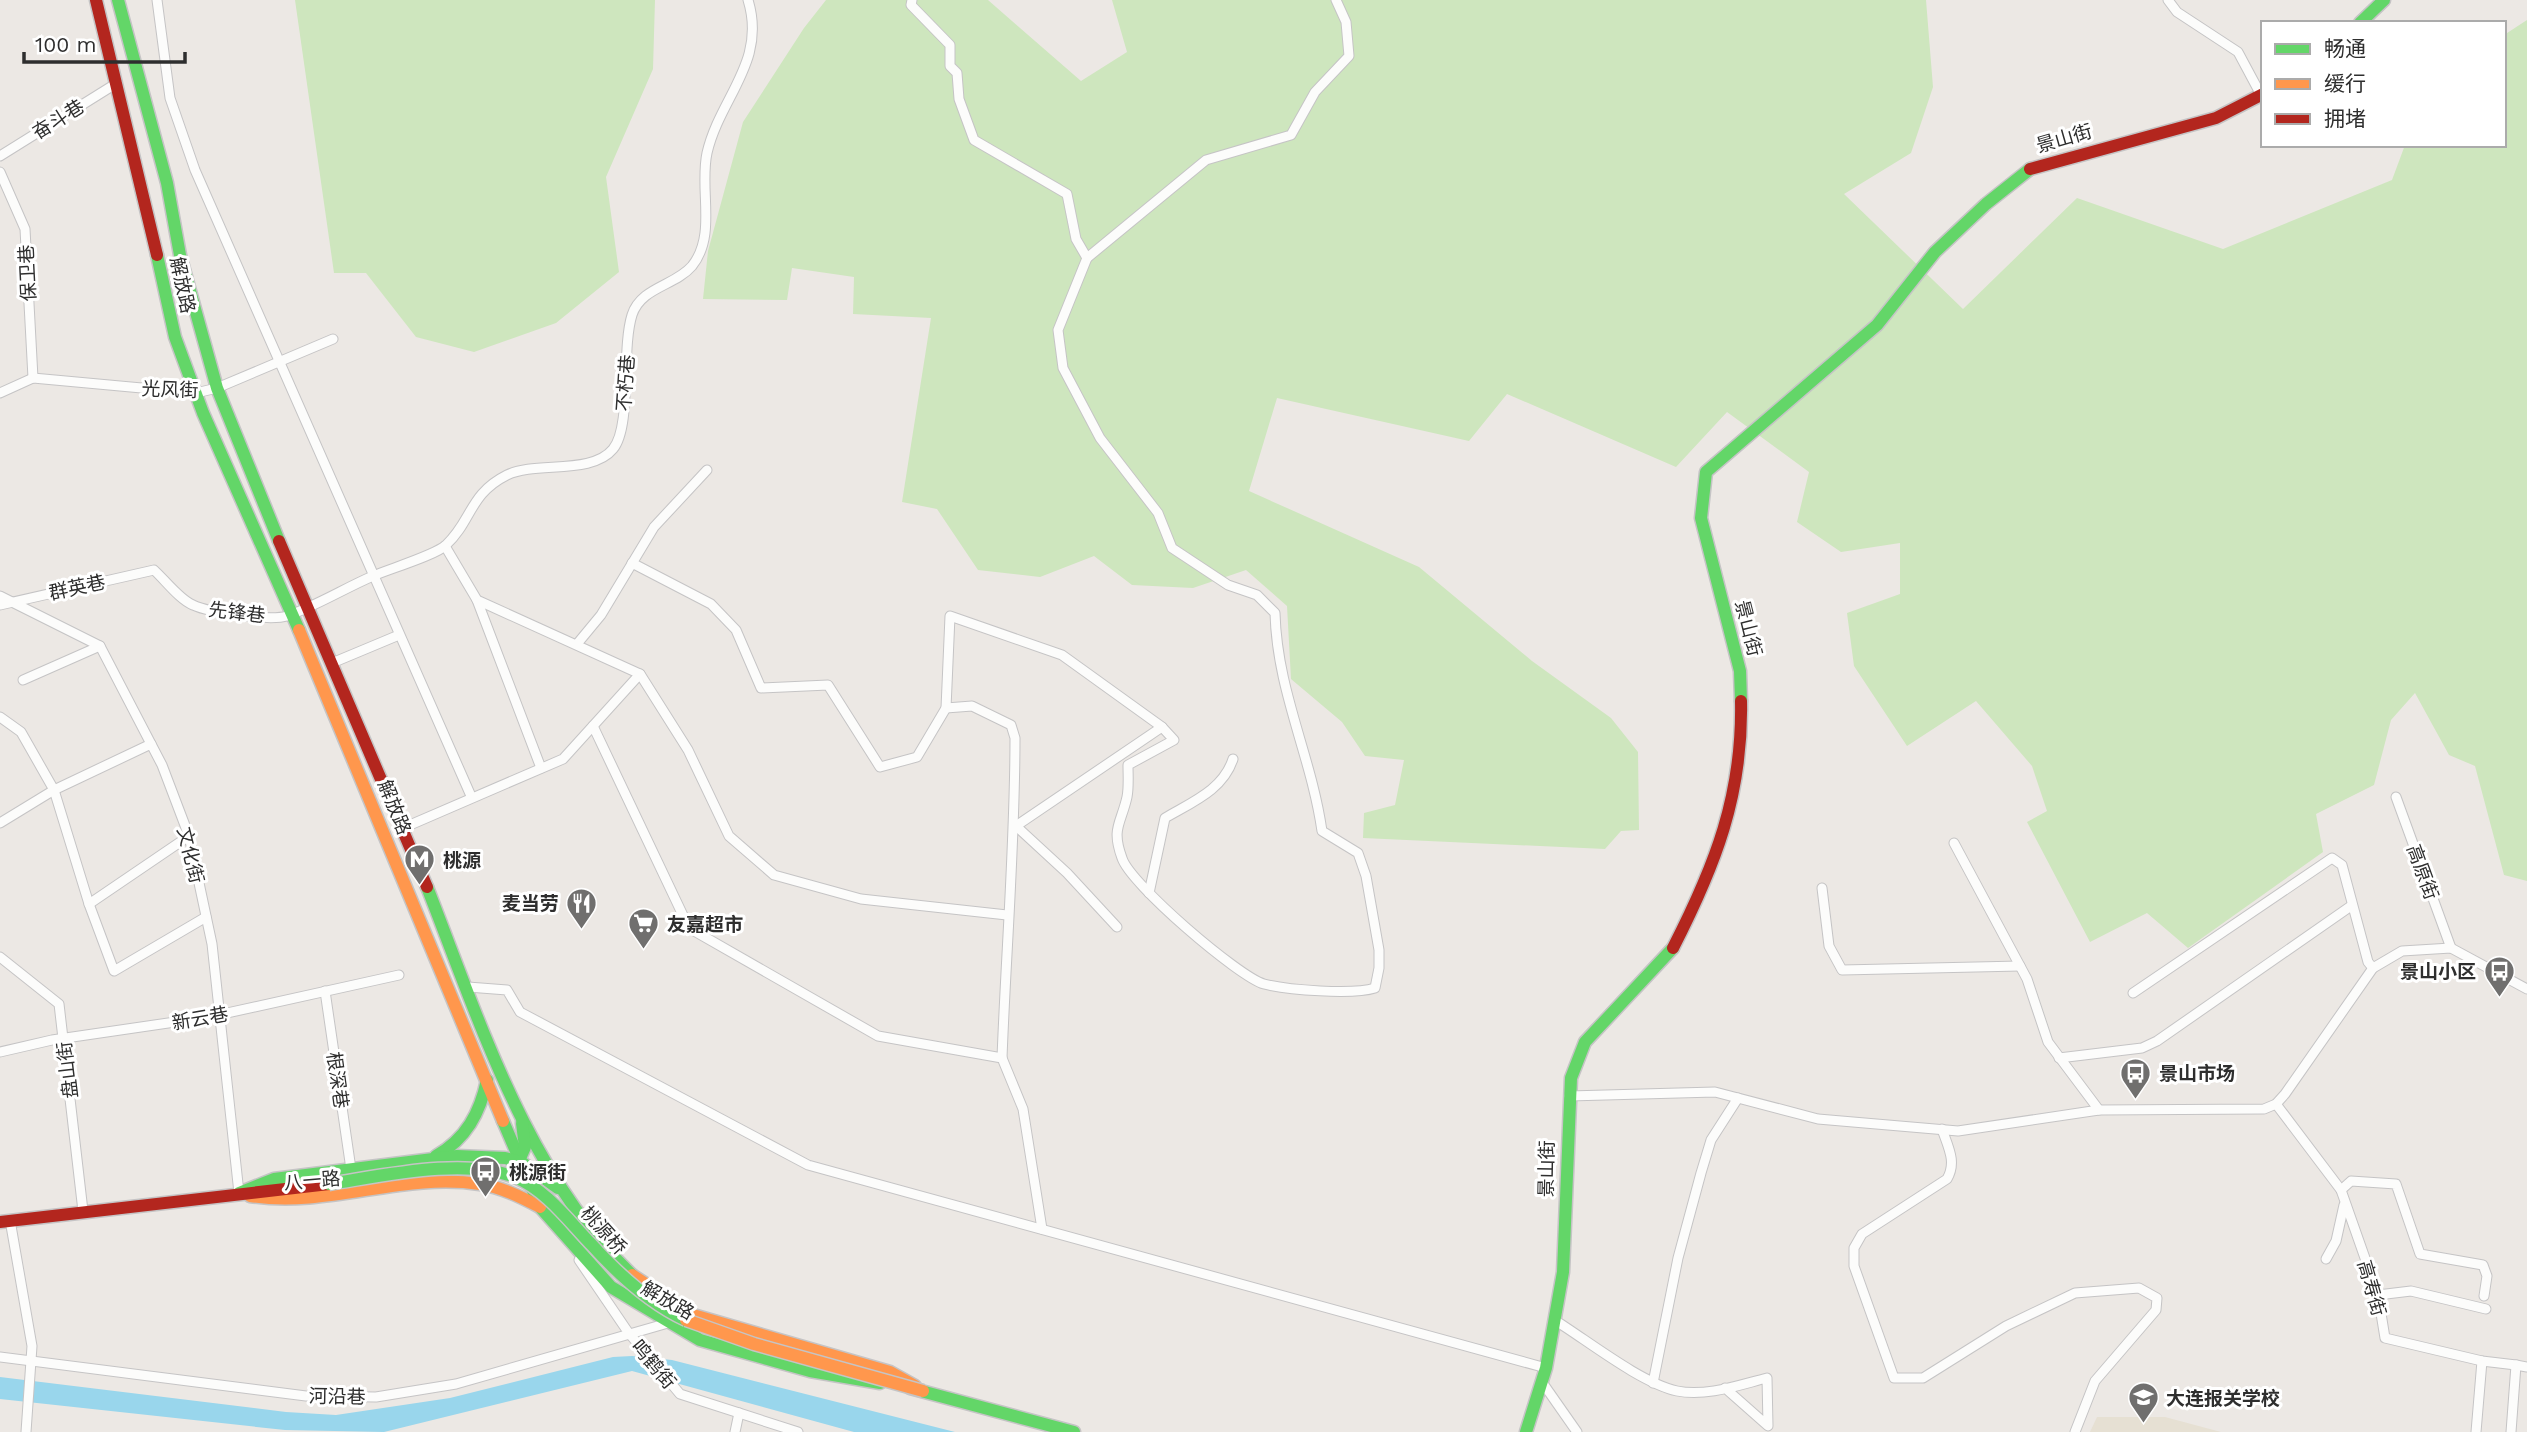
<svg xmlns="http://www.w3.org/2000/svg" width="2527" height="1432" viewBox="0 0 2527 1432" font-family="'Work Sans','Noto Sans SC',sans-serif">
  <rect width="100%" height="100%" fill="#ece8e4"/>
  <path fill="#e6e0d3" d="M2097,1417H2165L2221,1432H2090Z"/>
  <g fill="#cee6be">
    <path d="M295,0H655L653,69L606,177L619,272L556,323L474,352L416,337L366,273H334Z"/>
    <path d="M826,0H988L1081,81L1127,52L1112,0H1926L1933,87L1911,153L1844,194L1963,309L2077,198L2223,249L2392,180L2405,145H2504V35L2527,20V881L2504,875L2475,766L2449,755L2415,693L2391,720L2374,785L2316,814L2323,852L2188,948L2147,913L2090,942L2027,822L2047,811L2032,766L1976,701L1907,746L1854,666L1847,613L1900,594V543L1841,552L1797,522L1809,472L1727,412L1676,467L1507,394L1469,441L1277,398L1249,491L1419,567L1532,661L1611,718L1638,752L1639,830L1621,831L1605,849L1363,838L1364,813L1395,805L1404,760L1365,756L1342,722L1291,679L1287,606L1246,570L1193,588L1132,585L1094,556L1040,577L978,570L937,509L902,502L931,318L853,314L854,277L792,268L787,300L703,299L708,251L743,122L804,28Z"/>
  </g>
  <path fill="#99d6ec" d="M632,1356L672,1360L955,1432H854L632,1371L384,1432L285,1430L0,1399V1377L286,1412L336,1415L450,1398L613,1357Z"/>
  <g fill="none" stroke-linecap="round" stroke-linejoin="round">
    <defs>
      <g id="street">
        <path d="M157,0L170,98L195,170L471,796"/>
        <path d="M912,0L911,5L950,45V66L957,73L959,99L974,140L1067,194L1076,239L1087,258"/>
        <path d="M2168,0L2177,12L2238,52L2261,95"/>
        <path d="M0,156L117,83"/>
        <path d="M0,172L25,229L33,378"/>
        <path d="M0,393L33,378L196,393L217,388L333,339"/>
        <path d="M445,546L477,600L640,674"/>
        <path d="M632,563L711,604L736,630L761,688L828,685L880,767L917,757L946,708L950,616L1062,655L1162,727L1016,826L1067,873L1117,927"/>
        <path d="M0,596L100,646L162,765L189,836L212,944L239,1193"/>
        <path d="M477,600L541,768"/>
        <path d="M0,605L154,570C165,580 180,600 193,605C210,613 270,621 287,616C316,606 345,588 373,576C389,569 436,555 446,545C472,521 469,494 507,475C536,461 592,475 613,449C632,426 621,350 632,315C641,287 675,286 692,266C717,235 699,189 707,153C720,97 767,62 748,0"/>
        <path d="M577,644L601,615L654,527L707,470"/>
        <path d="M332,663L399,635"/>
        <path d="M23,680L100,646"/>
        <path d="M946,708L972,706L1011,725L1015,738C1015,845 1006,951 1002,1058"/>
        <path d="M0,717L21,732L54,790L89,904L114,971L206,917"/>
        <path d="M593,726L689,928L878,1036L1002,1058L1023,1109L1042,1229"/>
        <path d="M1162,727L1174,740L1128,765C1128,775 1129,787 1127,797C1121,824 1111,828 1122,858C1130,884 1239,977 1264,984C1287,990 1353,995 1375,988L1379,968V950L1366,876L1358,853L1322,831C1311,755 1277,691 1275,613L1257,595L1228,585L1172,548L1158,513L1100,438L1063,368L1058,330L1087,258L1206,160L1291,135L1315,92L1349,56L1346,22L1336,0"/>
        <path d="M2396,797L2451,948"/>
        <path d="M0,823L54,790L151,744"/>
        <path d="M403,828L563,759L640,674L688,750L729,836L774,875L861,899L1007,915"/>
        <path d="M1954,843L2027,979L2048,1042L2099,1110"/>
        <path d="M1822,888L1829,946L1842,970L2020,966"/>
        <path d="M1149,893L1165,818C1192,802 1223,790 1233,759"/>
        <path d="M89,904L189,836"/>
        <path d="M0,957L59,1004L83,1211"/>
        <path d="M468,987L507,990L520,1012L808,1165L1546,1368"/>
        <path d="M325,991L351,1169"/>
        <path d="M2133,993L2332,858L2342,865L2368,962L2373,968"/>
        <path d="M0,1052L52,1040L209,1017L399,975"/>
        <path d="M2059,1058L2142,1048L2157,1041L2351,906"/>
        <path d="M1569,1096L1715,1092L1818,1119L1958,1131L2099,1110L2264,1109L2276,1104L2285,1094L2373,968L2402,951L2451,948L2527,989"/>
        <path d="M2276,1104L2341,1190L2378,1295L2385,1338L2482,1361L2516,1365L2511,1432"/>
        <path d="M1942,1129C1948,1147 1957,1162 1947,1179L1862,1234L1854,1248V1266L1894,1378H1923L2006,1326L2075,1293L2139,1288L2157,1298L2156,1310L2095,1381L2075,1432"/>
        <path d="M2341,1190L2351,1181L2396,1184L2420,1254L2483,1265L2487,1276L2484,1296"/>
        <path d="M10,1220L32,1346L26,1432"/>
        <path d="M2326,1259L2336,1241L2344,1205"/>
        <path d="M579,1260L628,1332L680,1394L798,1432"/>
        <path d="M2378,1295L2411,1291L2486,1309"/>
        <path d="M1556,1321C1588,1341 1641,1383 1677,1391C1706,1397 1739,1385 1767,1378L1768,1426L1725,1388"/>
        <path d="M0,1357L306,1396L376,1397L456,1384L668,1323"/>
        <path d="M2516,1365L2527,1367"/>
        <path d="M1542,1382L1577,1432"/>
        <path d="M1653,1383L1678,1258L1701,1173L1711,1140L1738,1098"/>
        <path d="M735,1432L739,1413"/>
        <path d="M2476,1432L2482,1361"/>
      </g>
      <g id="fast">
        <path d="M118,0L167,183L180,255L217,388L279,541"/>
        <path d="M2360,23L2384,0"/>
        <path d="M157,255L175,337L203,413L299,630"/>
        <path d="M1741,701L1740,671L1701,518L1706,472L1877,325L1935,252L1986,204L2030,169"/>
        <path d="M427,887C479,1019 527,1175 632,1275"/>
        <path d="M503,1121L540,1207L611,1287L700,1340L810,1371L880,1383"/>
        <path d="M436,1156C466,1139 480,1113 487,1080"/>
        <path d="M517,1165L525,1147L522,1123"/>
        <path d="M239,1193L274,1179L457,1156L505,1158L521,1162L558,1188"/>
        <path d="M910,1388L1074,1432"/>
        <path d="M1526,1432L1546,1368L1563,1272L1571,1078L1585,1042L1673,948"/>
      </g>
      <g id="slow">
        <path d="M299,630L503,1121"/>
        <path d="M250,1196C330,1208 402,1172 480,1184C501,1187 521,1197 540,1207"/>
        <path d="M632,1275L693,1315L890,1372L915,1386"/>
      </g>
      <g id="jam">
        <path d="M96,0L157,255"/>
        <path d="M2030,169L2216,118L2263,94"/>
        <path d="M279,541L427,887"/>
        <path d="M1673,948C1715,866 1743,795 1741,701"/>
        <path d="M0,1222L329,1184"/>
      </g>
    </defs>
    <use href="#street" stroke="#c5c4c5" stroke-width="11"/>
    <use href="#fast" stroke="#c5c4c5" stroke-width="15"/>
    <use href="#slow" stroke="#c5c4c5" stroke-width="15"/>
    <use href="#jam" stroke="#c5c4c5" stroke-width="15"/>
    <use href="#street" stroke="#fcfcfb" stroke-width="9"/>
    <use href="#fast" stroke="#63d668" stroke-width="12"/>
    <use href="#slow" stroke="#ff974d" stroke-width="12"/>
    <use href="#jam" stroke="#b3261e" stroke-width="12"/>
    <defs>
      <path id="fast-bridge" d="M329,1184C382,1176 464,1157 515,1177C546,1190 568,1220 591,1244C618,1274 649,1303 686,1320"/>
      <path id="slow-bridge" d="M686,1320L754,1344L923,1391"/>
    </defs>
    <use href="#fast-bridge" stroke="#c5c4c5" stroke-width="15" stroke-linecap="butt"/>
    <use href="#slow-bridge" stroke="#c5c4c5" stroke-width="15" stroke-linecap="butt"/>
    <use href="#fast-bridge" stroke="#63d668" stroke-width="12"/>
    <use href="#slow-bridge" stroke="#ff974d" stroke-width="12"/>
  </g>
  <defs>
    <symbol id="metro-pin" viewBox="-11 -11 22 30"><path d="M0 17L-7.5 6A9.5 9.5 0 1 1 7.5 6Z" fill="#706f6e" stroke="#fff"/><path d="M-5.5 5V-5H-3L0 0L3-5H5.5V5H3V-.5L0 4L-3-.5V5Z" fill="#fff"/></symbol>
    <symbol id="restaurant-pin" viewBox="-11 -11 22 30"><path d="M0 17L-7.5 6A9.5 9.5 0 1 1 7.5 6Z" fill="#706f6e" stroke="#fff"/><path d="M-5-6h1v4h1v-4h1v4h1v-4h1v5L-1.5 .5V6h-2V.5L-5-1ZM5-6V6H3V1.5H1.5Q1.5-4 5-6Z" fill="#fff"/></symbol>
    <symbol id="supermarket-pin" viewBox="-11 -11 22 30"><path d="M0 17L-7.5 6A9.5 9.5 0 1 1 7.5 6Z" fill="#706f6e" stroke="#fff"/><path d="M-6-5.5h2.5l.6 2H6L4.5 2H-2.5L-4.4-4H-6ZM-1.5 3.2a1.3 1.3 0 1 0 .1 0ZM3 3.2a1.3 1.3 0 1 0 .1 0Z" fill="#fff"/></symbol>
    <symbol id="bus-pin" viewBox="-11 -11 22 30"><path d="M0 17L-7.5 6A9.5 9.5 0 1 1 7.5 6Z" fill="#706f6e" stroke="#fff"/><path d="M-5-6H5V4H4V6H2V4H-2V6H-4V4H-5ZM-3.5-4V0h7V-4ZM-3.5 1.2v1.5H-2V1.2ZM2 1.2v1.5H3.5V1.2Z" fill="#fff"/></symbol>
    <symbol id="school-pin" viewBox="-11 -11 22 30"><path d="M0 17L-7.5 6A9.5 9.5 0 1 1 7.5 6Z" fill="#706f6e" stroke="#fff"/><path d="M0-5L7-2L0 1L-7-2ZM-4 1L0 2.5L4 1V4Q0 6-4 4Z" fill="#fff"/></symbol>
  </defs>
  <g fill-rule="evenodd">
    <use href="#metro-pin" x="402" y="842" width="35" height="47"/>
    <use href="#restaurant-pin" x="564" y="886" width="35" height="47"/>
    <use href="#supermarket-pin" x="626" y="906" width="35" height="47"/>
    <use href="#bus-pin" x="2482" y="954" width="35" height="47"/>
    <use href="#bus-pin" x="2118" y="1056" width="35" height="47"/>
    <use href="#bus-pin" x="468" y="1154" width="35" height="47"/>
    <use href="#school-pin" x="2126" y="1380" width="35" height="47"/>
  </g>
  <g text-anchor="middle" stroke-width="6" stroke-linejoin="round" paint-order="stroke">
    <g font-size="19" fill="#2e2e2e" stroke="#fff">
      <text transform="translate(58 119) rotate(-32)" y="7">奋斗巷</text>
      <text transform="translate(2064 138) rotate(-16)" y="7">景山街</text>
      <text transform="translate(27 273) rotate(-93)" y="7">保卫巷</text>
      <text transform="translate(183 285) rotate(78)" y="7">解放路</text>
      <text transform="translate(625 383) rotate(-86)" y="7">不朽巷</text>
      <text transform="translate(170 389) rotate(2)" y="7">光风街</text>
      <text transform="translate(77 587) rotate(-12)" y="7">群英巷</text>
      <text transform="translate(237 612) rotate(7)" y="7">先锋巷</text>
      <text transform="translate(1749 628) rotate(76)" y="7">景山街</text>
      <text transform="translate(395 807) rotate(68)" y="7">解放路</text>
      <text transform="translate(191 855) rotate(76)" y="7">文化街</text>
      <text transform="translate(2423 872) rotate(70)" y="7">高原街</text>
      <text transform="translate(200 1018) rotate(-10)" y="7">新云巷</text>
      <text transform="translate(67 1070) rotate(-97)" y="7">盘山街</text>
      <text transform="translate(338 1080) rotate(82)" y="7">根深巷</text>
      <text transform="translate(1546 1169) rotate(-89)" y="7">景山街</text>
      <text transform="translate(312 1180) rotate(-5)" y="7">八一路</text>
      <text transform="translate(604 1230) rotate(48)" y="7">桃源桥</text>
      <text transform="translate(2372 1288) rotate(74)" y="7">高寿街</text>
      <text transform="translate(668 1300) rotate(30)" y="7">解放路</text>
      <text transform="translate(654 1364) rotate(50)" y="7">鸣鹤街</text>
      <text transform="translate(337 1396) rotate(1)" y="7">河沿巷</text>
    </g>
    <g font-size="19" font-weight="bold" fill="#2e2e2e" stroke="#fff" text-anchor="start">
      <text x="443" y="867">桃源</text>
      <text x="559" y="910" text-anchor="end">麦当劳</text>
      <text x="667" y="931">友嘉超市</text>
      <text x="2476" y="978" text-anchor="end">景山小区</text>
      <text x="2159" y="1080">景山市场</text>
      <text x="509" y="1179">桃源街</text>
      <text x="2166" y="1405">大连报关学校</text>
    </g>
  </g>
  <rect x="2261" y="21" width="245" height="126" fill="#ffffff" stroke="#ababab" stroke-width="2"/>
  <rect x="2275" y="44" width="35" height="10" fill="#63d668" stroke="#ababab" stroke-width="2"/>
  <text x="2324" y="56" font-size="21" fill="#2e2e2e">畅通</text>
  <rect x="2275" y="79" width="35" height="10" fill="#ff974d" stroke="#ababab" stroke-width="2"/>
  <text x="2324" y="91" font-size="21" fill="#2e2e2e">缓行</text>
  <rect x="2275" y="114" width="35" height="10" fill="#b3261e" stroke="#ababab" stroke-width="2"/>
  <text x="2324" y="126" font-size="21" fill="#2e2e2e">拥堵</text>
  <path d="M24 52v10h161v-10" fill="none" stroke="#2e2e2e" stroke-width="3.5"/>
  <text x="35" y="52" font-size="21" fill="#2e2e2e" stroke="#ffffff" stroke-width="5" paint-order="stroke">100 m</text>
</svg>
